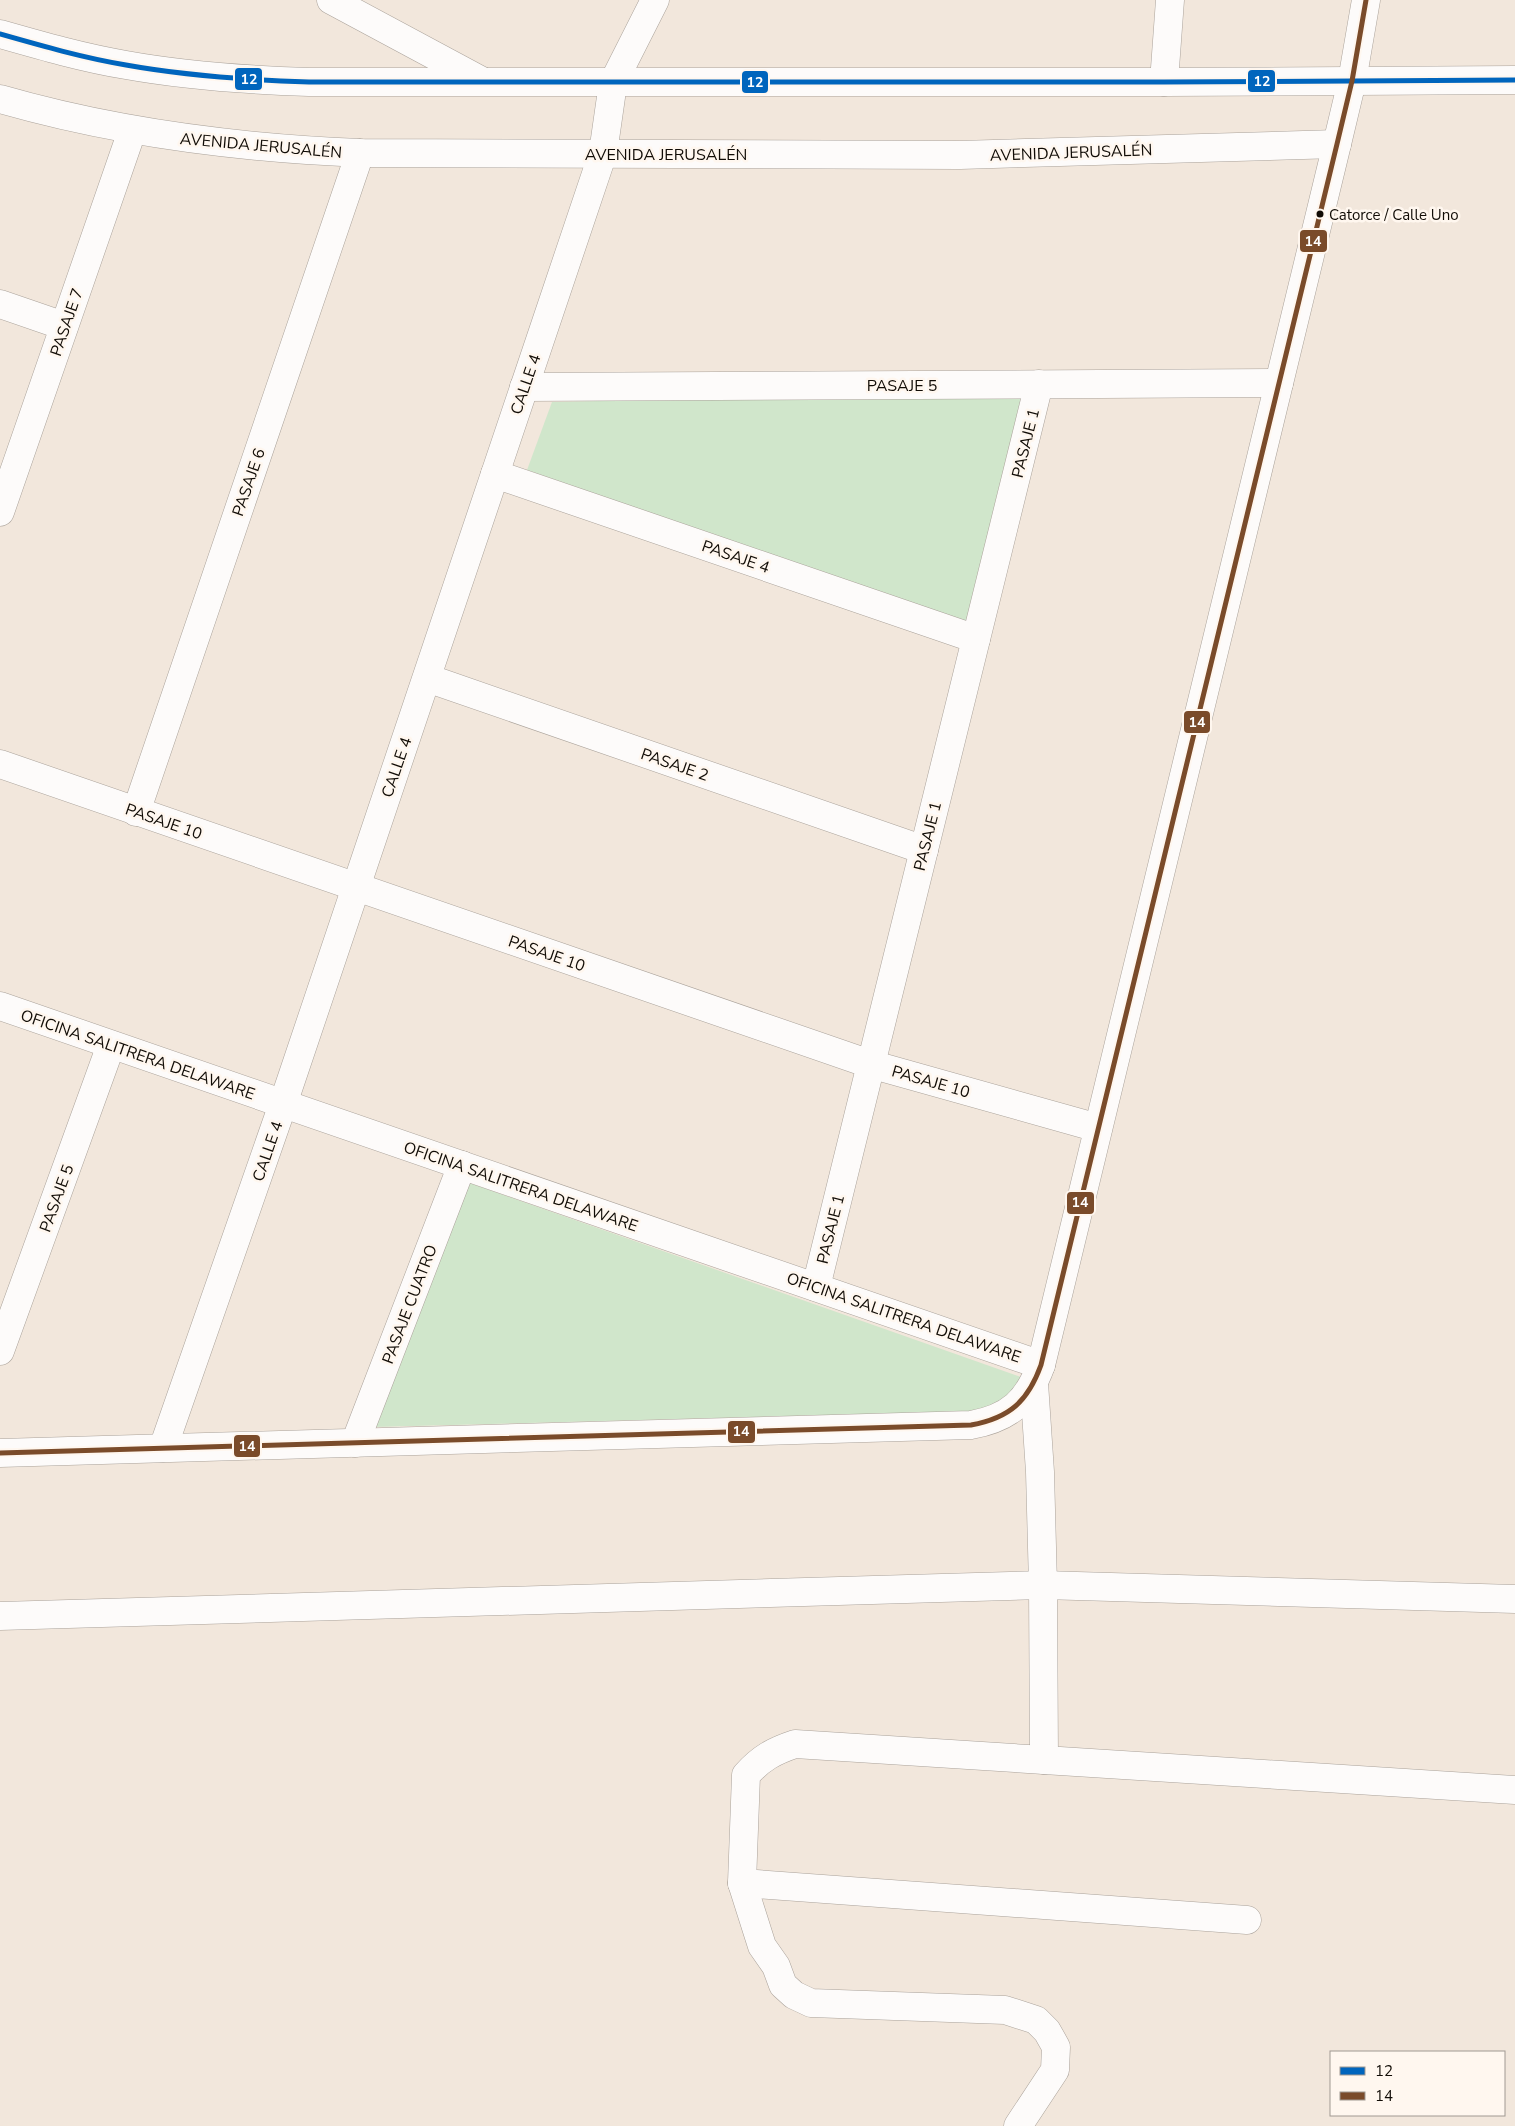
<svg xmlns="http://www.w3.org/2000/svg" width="1515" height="2126" viewBox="0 0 1515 2126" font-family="'Nunito Sans',sans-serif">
  <rect width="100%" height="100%" fill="#f2e7dc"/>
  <g fill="#d0e6cb">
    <path d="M1028,392L966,625L527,470L552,402Z"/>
    <path d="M467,1182L1021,1377L1007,1397L978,1411L373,1427Z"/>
  </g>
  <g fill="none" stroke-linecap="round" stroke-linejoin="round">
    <defs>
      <g id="minor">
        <path d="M331,0L482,81"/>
        <path d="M0,34C42,46 84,58 126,65C187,76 248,80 309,82H1164L1515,80"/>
        <path d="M1164,82L1170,0"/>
        <path d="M0,99C118,133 238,148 360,153L960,155L1337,144"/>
        <path d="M0,304L64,326"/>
        <path d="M524,387L1279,383"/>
        <path d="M495,474L976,639"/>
        <path d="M0,512L132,131"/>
        <path d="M427,678L924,850"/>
        <path d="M0,764L870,1064L1098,1128"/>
        <path d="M136,812L360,153"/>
        <path d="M0,1006L1041,1365"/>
        <path d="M816,1287L1039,384"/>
        <path d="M0,1351L111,1045"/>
        <path d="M355,1443L462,1165"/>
        <path d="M163,1448L283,1104L603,153L613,83L655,0"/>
        <path d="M0,1453L971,1425C1010,1418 1028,1401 1041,1365L1337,144L1352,81L1366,0"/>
        <path d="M0,1616L1043,1585L1040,1472L1034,1383"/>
        <path d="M1044,1760L1515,1790"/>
        <path d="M742,1883L1247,1920"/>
        <path d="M1018,2126L1055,2070L1056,2047L1047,2031L1036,2020L1005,2010L811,2003L794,1995L783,1985L776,1966L762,1946L742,1883L746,1775C761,1758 774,1751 795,1744L1044,1760L1043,1585L1515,1599"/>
      </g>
    </defs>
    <use href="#minor" stroke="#aaa29a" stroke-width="29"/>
    <use href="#minor" stroke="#fdfbfa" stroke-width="28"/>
    <defs>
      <path id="bus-1" d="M0,34C42,46 84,58 126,65C187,76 248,80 309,82H1164L1515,80"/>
      <path id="bus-2" d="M0,1453L971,1425C1010,1418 1028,1401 1041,1365L1337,144L1352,81L1366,0"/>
    </defs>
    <use href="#bus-1" stroke="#fff7ef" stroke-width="9"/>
    <use href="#bus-2" stroke="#fff7ef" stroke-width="9"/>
    <use href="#bus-1" stroke="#0065bd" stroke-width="5"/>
    <use href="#bus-2" stroke="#7a4b2a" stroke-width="5"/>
  </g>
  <circle fill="#110c06" stroke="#fff7ef" stroke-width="2" cx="1320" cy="214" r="4.5"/>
  <g text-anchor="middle" stroke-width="5" stroke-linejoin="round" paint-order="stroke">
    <g font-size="15" fill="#110c06" stroke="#fff7ef" text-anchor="start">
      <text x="1329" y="220">Catorce / Calle Uno</text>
    </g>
    <g font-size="16" fill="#110c06" stroke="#fff7ef">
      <text transform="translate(261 145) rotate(5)" y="6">AVENIDA JERUSALÉN</text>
      <text transform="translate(1071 152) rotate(-2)" y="6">AVENIDA JERUSALÉN</text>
      <text x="666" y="160">AVENIDA JERUSALÉN</text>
      <text transform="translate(66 322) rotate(-71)" y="6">PASAJE 7</text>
      <text transform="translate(525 384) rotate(-71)" y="6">CALLE 4</text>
      <text x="902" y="391">PASAJE 5</text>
      <text transform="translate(1025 443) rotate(-76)" y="6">PASAJE 1</text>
      <text transform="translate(248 482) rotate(-71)" y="6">PASAJE 6</text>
      <text transform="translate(736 556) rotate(19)" y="6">PASAJE 4</text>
      <text transform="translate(675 764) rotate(19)" y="6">PASAJE 2</text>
      <text transform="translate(396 767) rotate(-71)" y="6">CALLE 4</text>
      <text transform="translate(164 821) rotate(19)" y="6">PASAJE 10</text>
      <text transform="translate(927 836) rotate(-76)" y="6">PASAJE 1</text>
      <text transform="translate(547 953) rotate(19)" y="6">PASAJE 10</text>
      <text transform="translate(138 1054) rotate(19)" y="6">OFICINA SALITRERA DELAWARE</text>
      <text transform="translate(931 1081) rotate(16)" y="6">PASAJE 10</text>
      <text transform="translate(267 1151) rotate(-71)" y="6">CALLE 4</text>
      <text transform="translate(521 1186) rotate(19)" y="6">OFICINA SALITRERA DELAWARE</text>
      <text transform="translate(56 1198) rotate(-70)" y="6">PASAJE 5</text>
      <text transform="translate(830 1229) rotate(-76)" y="6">PASAJE 1</text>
      <text transform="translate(409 1304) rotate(-69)" y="6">PASAJE CUATRO</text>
      <text transform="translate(904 1317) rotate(19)" y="6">OFICINA SALITRERA DELAWARE</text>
    </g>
  </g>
  <g stroke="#fff7ef" stroke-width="2">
    <rect x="234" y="67" width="29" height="24" rx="5" fill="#0065bd"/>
    <rect x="1247" y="69" width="29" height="24" rx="5" fill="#0065bd"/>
    <rect x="741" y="70" width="28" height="24" rx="5" fill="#0065bd"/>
    <rect x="1299" y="229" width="29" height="24" rx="5" fill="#7a4b2a"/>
    <rect x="1183" y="710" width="28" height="24" rx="5" fill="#7a4b2a"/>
    <rect x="1066" y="1191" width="29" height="24" rx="5" fill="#7a4b2a"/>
    <rect x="727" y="1420" width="29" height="24" rx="5" fill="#7a4b2a"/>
    <rect x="233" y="1434" width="28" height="24" rx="5" fill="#7a4b2a"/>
  </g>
  <g font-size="14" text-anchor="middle" font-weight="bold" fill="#fff">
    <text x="249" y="84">12</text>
    <text x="1262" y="86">12</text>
    <text x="755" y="87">12</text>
    <text x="1313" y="246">14</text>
    <text x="1197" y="727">14</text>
    <text x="1080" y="1207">14</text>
    <text x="741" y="1436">14</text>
    <text x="247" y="1451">14</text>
  </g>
  <rect x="1330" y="2051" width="175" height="65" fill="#fff7ef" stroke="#a09992"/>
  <rect x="1340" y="2067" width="25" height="8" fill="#0065bd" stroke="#a09992"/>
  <text x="1375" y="2076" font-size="15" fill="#110c06">12</text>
  <rect x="1340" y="2092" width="25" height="8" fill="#7a4b2a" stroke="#a09992"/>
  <text x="1375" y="2101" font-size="15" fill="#110c06">14</text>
</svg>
